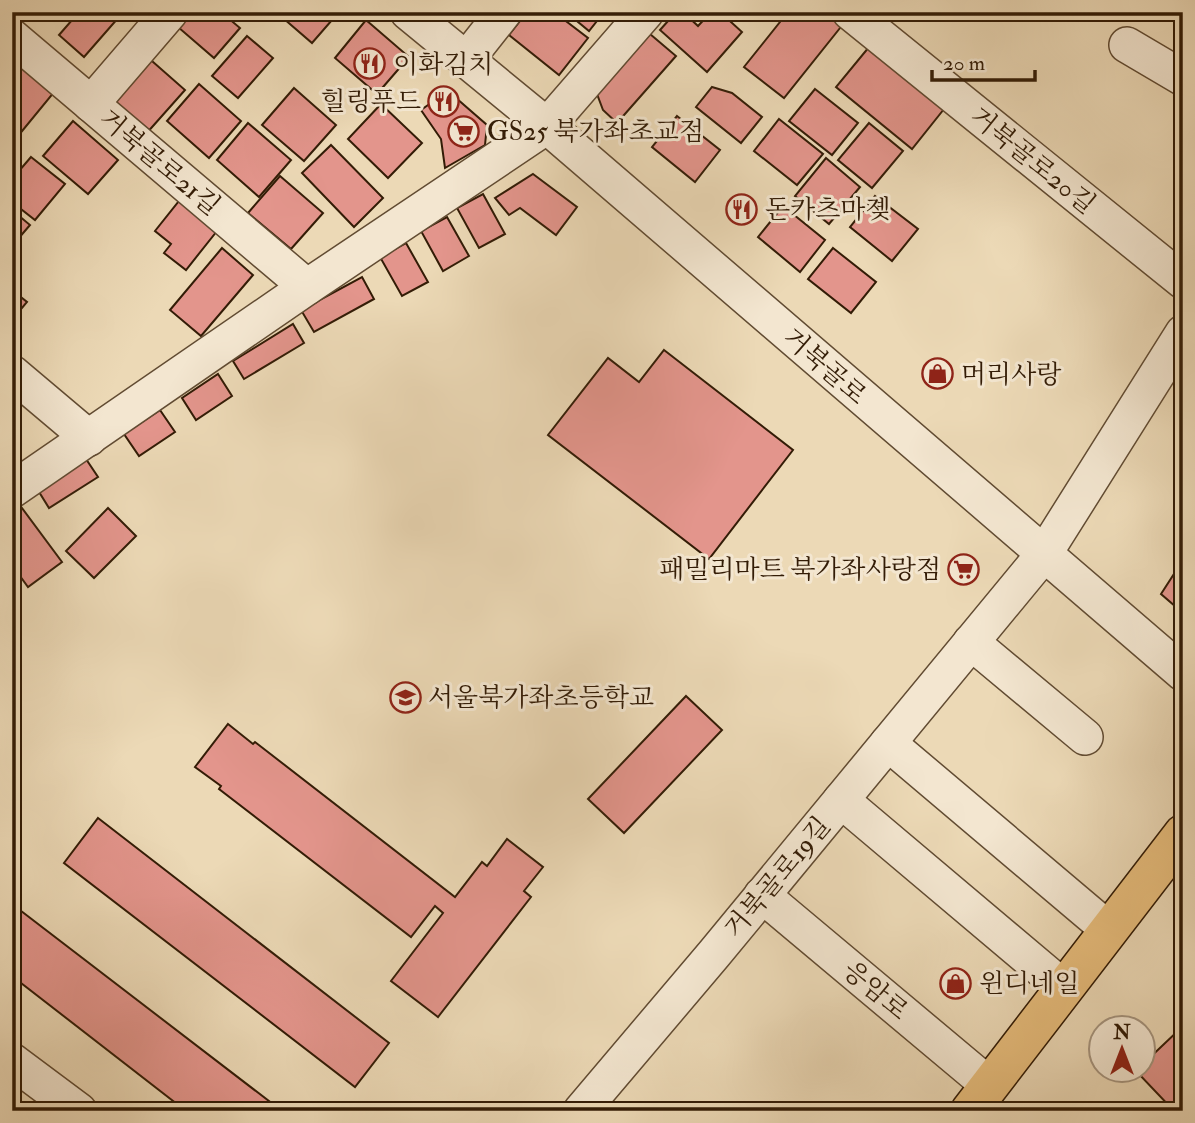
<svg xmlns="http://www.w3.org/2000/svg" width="1195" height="1123" viewBox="0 0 1195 1123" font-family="'IM FELL Double Pica','Noto Serif KR',serif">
  <rect width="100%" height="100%" fill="#ecd9b6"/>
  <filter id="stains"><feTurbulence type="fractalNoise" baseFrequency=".00286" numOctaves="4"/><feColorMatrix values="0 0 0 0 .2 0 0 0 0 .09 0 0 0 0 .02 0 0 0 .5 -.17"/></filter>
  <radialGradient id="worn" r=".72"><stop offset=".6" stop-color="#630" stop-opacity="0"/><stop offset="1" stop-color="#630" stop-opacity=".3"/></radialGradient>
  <g fill="#e3958c" stroke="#331c06" stroke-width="2">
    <path d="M79,12H114L119,17L84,57L59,35Z"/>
    <path d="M179,12H221L240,28L214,58L171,21Z"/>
    <path d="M276,12H339L312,43Z"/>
    <path d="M527,12H554L588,38L559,75L509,35Z"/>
    <path d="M566,12H604L589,31Z"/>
    <path d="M676,12H683L698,26L711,12H720L742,32L707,72L660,30Z"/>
    <path d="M788,12H830L844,23L784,98L744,67Z"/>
    <path d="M366,20L409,57L377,94L335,58Z"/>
    <path d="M650,34L676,56L617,123L603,110L597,94Z"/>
    <path d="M247,36L273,58L238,98L212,76Z"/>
    <path d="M869,47L944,109L912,149L836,87Z"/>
    <path d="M144,54L185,90L145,135L104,98Z"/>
    <path d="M20,63L55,91L18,136L12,131V72Z"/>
    <path d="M199,84L241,121L209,158L167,121Z"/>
    <path d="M712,87L732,93L762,117L741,143L696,107Z"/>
    <path d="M294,88L336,125L304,161L262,125Z"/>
    <path d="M815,89L858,123L832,155L789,121Z"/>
    <path d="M448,91L487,125L485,145L445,168L441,139L421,110Z"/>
    <path d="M381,104L422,143L388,178L348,139Z"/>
    <path d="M677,116L720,150L695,182L652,147Z"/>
    <path d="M779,119L823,154L797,185L754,151Z"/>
    <path d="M73,121L118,160L88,194L43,156Z"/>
    <path d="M248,123L291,160L259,197L217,160Z"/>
    <path d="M869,123L903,151L872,188L838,160Z"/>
    <path d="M331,145L383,198L354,227L302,173Z"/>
    <path d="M31,157L65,184L35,220L12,202V179Z"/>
    <path d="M826,158L860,187L829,224L795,196Z"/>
    <path d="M533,174L577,207L556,235L520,208L509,215L495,198Z"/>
    <path d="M280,176L323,213L291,249L248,213Z"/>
    <path d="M483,194L505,234L479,248L457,208Z"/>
    <path d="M875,196L918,229L892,261L850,227Z"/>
    <path d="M179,201L217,231L186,270L164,253L171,244L155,231Z"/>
    <path d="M783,206L825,240L800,272L758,237Z"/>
    <path d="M12,210L30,225L12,246Z"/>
    <path d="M447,217L469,256L443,271L421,231Z"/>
    <path d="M406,243L428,282L402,296L380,257Z"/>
    <path d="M222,248L253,275L201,336L170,310Z"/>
    <path d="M833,248L876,282L851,313L808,279Z"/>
    <path d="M362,277L374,299L314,332L301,310Z"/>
    <path d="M12,290L27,302L12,320Z"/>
    <path d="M293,324L304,343L244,379L233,361Z"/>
    <path d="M664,350L793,450L709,559L548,435L608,358L639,382Z"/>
    <path d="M218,374L232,396L196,420L182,398Z"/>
    <path d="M160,410L175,432L139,456L124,434Z"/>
    <path d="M84,456L98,477L49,508L36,487Z"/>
    <path d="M19,504L62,562L28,587L12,565V509Z"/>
    <path d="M108,508L136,536L94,578L66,551Z"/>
    <path d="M1183,560V613L1161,594Z"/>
    <path d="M686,696L722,730L624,833L588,799Z"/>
    <path d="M228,724L253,744L255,742L455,897L482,862L487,866L507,839L543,867L524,891L531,897L438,1017L391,981L443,913L435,906L411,937L219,789L221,786L195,767Z"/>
    <path d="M98,818L389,1043L355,1087L64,863Z"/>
    <path d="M12,904L278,1108L276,1111H186L12,976Z"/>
    <path d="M1183,1026V1107L1178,1111H1174L1136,1071L1142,1070V1065Z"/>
  </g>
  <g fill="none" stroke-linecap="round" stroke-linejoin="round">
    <defs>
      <g id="minor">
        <path d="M408,12L547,126L1183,673"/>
        <path d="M850,12L1183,281"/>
        <path d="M12,37L307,287"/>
        <path d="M1127,45L1183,78"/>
        <path d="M466,60L504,12"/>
        <path d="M91,104L170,12"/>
        <path d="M12,373L89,438"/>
        <path d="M12,490L307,287L547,126L646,12"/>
        <path d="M971,642L1085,737"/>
        <path d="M888,743L1109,930"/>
        <path d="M841,800L1065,989"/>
        <path d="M762,895L990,1086"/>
        <path d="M12,1061L79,1111"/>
        <path d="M581,1111L714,954L1044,554L1183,333"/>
      </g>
      <path id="major" d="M970,1111L1183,834"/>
    </defs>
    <use href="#minor" stroke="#614b32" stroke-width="38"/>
    <use href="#major" stroke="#331c06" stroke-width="41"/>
    <use href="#minor" stroke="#f3e6d0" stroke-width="35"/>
    <use href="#major" stroke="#e6bc7b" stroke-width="38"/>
  </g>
  <defs>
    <symbol id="restaurant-ring" viewBox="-11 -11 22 22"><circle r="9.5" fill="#f3e6d0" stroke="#8f2418" stroke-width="1.5"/><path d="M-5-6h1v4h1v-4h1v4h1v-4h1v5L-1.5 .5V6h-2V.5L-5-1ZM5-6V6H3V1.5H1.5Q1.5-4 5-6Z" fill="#8f2418"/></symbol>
    <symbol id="supermarket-ring" viewBox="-11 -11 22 22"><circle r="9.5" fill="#f3e6d0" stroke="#8f2418" stroke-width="1.5"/><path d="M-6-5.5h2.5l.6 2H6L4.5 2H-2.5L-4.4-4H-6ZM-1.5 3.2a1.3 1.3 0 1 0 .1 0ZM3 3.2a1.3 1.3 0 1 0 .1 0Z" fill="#8f2418"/></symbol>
    <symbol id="shop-ring" viewBox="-11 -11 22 22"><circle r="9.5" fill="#f3e6d0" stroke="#8f2418" stroke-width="1.5"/><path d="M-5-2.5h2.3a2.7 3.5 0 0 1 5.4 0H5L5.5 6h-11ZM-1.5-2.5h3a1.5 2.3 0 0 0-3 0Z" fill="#8f2418"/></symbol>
    <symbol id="school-ring" viewBox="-11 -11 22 22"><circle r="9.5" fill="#f3e6d0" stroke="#8f2418" stroke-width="1.5"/><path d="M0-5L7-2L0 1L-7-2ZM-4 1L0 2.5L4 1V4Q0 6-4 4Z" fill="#8f2418"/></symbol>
  </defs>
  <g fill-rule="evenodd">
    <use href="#restaurant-ring" x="352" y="46" width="35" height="35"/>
    <use href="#restaurant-ring" x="426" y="84" width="35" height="35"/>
    <use href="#supermarket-ring" x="446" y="114" width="35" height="35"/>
    <use href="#restaurant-ring" x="724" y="192" width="35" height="35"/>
    <use href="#shop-ring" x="920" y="356" width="35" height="35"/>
    <use href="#supermarket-ring" x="946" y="552" width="35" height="35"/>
    <use href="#school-ring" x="388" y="680" width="35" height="35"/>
    <use href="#shop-ring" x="938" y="966" width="35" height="35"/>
  </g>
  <g text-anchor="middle" stroke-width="6" stroke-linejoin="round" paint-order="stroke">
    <g font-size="26" fill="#331c06" stroke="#f3e6d0" text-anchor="start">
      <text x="393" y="73">이화김치</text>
      <text x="421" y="110" text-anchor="end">힐링푸드</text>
      <text x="487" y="140">GS25 북가좌초교점</text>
      <text x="765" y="218">돈카츠마졪</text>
      <text x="961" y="383">머리사랑</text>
      <text x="941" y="578" text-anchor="end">패밀리마트 북가좌사랑점</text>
      <text x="428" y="706">서울북가좌초등학교</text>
      <text x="979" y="992">윈디네일</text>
    </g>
    <g font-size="26" fill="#331c06" stroke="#f3e6d0">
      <text transform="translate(1033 160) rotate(39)" y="9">거북골로20길</text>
      <text transform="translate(160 162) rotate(40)" y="9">거북골로21길</text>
      <text transform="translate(825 366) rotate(41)" y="9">거북골로</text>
      <text transform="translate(777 877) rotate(-50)" y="9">거북골로19길</text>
      <text transform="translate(876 990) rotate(40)" y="9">응암로</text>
    </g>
  </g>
  <rect width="1195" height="1123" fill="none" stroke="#ecd9b6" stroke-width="42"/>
  <rect x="14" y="14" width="1167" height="1095" fill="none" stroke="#331c06" stroke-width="3.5"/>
  <rect x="21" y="21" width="1153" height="1081" fill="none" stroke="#331c06" stroke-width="2"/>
  <g transform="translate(1122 1049)"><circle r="33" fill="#f3e6d0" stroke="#a6957f" stroke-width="2"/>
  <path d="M0-5L12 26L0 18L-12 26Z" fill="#8f2418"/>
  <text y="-10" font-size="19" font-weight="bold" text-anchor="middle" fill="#331c06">N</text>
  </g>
  <path d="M932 70v10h103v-10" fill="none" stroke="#331c06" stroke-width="3.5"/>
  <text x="943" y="70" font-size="21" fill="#331c06" stroke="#f3e6d0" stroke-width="5" paint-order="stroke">20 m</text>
  <rect width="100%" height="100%" filter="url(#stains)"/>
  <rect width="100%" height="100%" fill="url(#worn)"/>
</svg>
